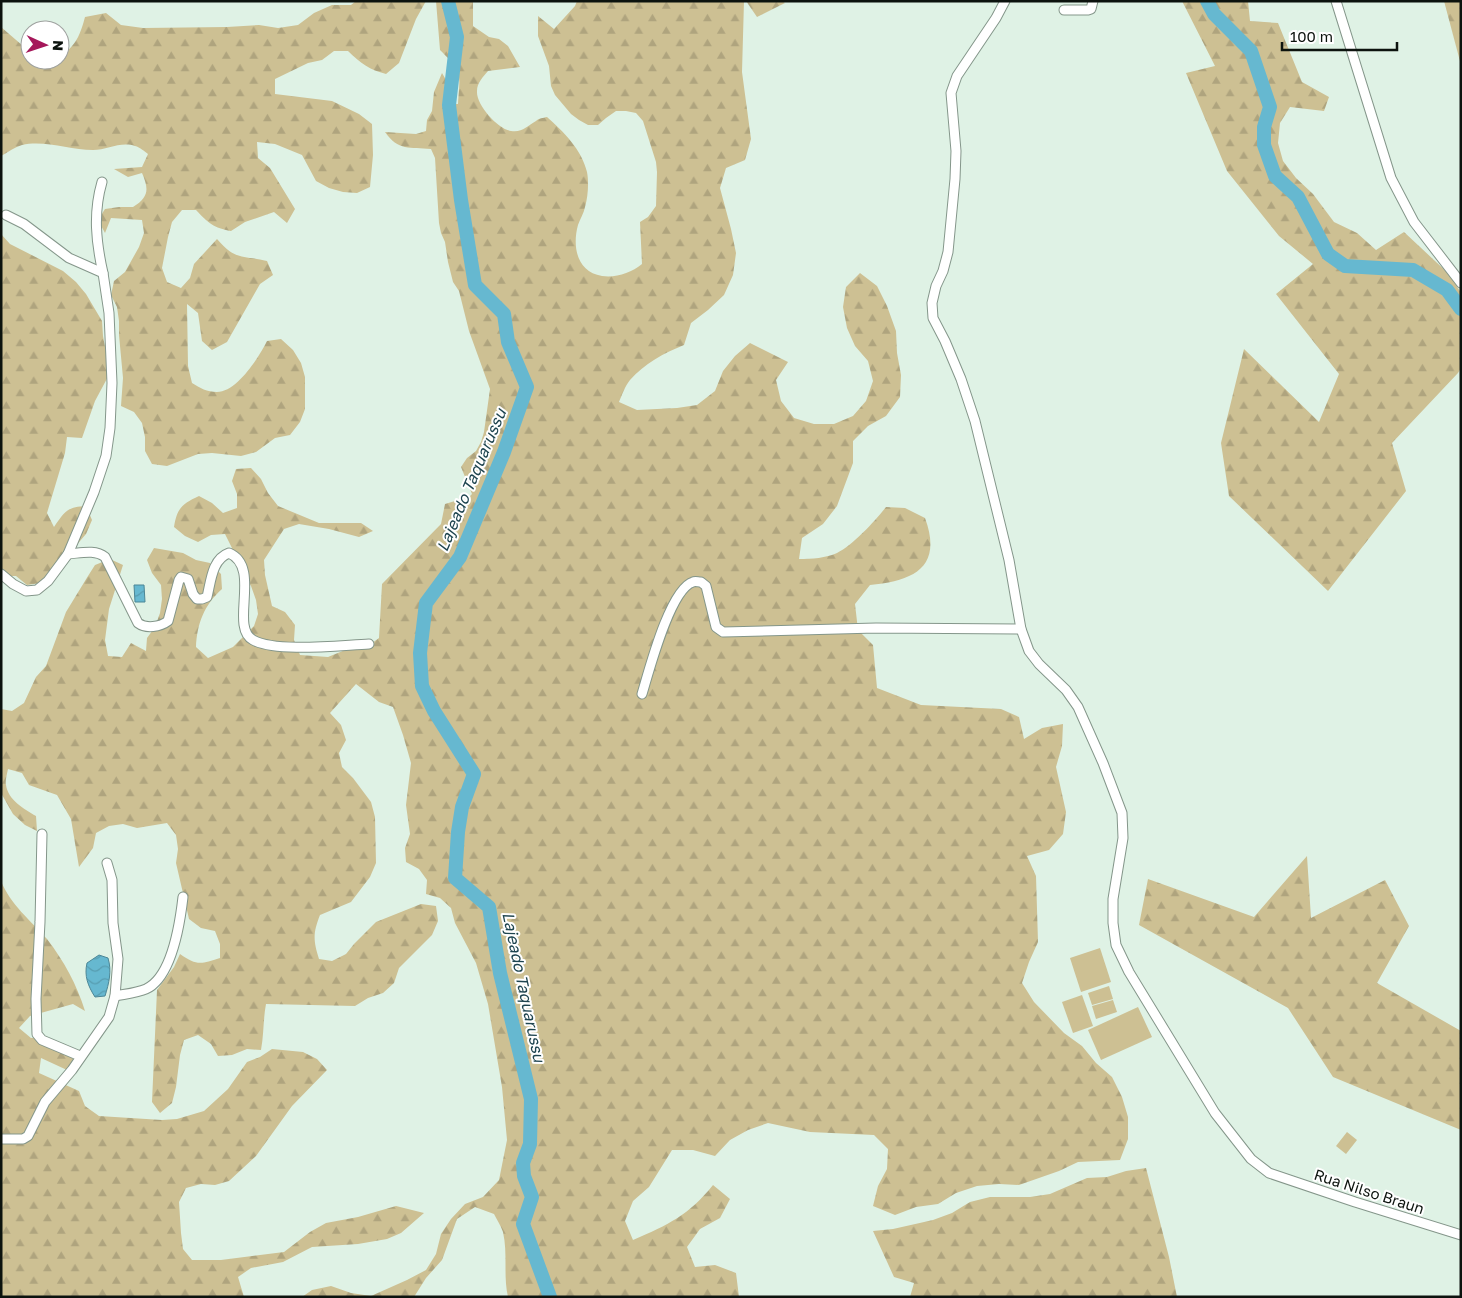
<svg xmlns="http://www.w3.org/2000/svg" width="1462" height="1298" viewBox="0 0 1462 1298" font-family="'Golos Text',sans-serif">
  <defs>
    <pattern id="forest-firs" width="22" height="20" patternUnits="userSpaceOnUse" patternTransform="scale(1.25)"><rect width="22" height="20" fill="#cdc093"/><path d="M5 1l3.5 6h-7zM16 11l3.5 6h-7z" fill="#afa47e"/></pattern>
    <pattern id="water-waves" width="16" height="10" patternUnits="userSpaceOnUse" patternTransform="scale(1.25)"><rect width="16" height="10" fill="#66b8d0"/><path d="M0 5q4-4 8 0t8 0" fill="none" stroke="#579db1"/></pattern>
  </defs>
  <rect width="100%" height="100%" fill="#dff2e5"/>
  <g fill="url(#forest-firs)">
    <path d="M356,1H426L416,19L399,63L386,74C370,70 360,63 348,51H334L322,60L308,63L275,79V94L332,101L359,114L372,124L373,155L370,187L357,193L343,192L329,188L316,181L302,155L275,144L257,142L258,158L270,168L295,209L287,223L274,212L245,222L231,231C214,228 208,223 196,210H182L172,222L168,237L162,268L167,282L181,288L190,278L194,264L217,239C236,261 242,255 267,261L273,275L260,284L227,342L212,350L202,341L198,313L187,304L188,366L192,383C200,388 207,392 217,392C237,392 259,357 267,341L281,339L293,350L301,363L305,377V409L300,422L290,435L275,438L256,452L241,456L212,453L198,454L167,466L152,464L145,451V437L142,423L134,412L121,406L123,378L119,335V321L117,307L111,295L114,281L125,272L139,247L144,233L142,220L111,218L105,233L98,220L105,209L119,207H133C149,197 149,189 142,173L128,177L114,169L142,167L148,154C145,152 140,147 135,146C121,141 107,150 93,150C70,150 45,140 22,145C15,147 8,152 1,156V27L30,52V60H60V55C76,48 81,32 85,17L106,13L121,25L143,28L227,27L259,25L278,28L298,25L314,13L332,5H351Z"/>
    <path d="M436,1H473V26L489,37L499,39L508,46L520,67L488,71C483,77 477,83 477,91C476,105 498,129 511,131C522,133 527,126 536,121C539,118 543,118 547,117C563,131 582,150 587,172C589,182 588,197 585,207C584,213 580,219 578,225C572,247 577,272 602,276C616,278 631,273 642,264L640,222L648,217L656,206L657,172L656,162L643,121L636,113L626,111H616L606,118L598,125H588L579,120L571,114L555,95L551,86L549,66L538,36V16L554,29L575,6L577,1H744L742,72L751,139L745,160L726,168L720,188L731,229L736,253L733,275L724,295L708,310L691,323L684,345C664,353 644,364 630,380C625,386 622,395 619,402L637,410L677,408L697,405L715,391L723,371L735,356L750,343L788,362L776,380L781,401L794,418L814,424H834L853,416L866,401L873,381L868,361L855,346L847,328L843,307L846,287L860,273L877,286L887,306L896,331L897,353L901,375L900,397L886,416L868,426L853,441V463L837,506L823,524L802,538L799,559C812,559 826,558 837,553C853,545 875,521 886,507L905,508L925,518C943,567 914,581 870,585L855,604L858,630L873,645L877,688L921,705L1001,709L1019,717L1024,739L1042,728L1063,724L1062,746L1056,767L1066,812L1063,834L1049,850L1027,856L1036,876L1038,942L1029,962L1022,983L1034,1002L1064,1033L1082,1046L1096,1063L1112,1077L1122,1097L1128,1117V1139L1120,1160L1078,1162L1059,1171L1019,1185L999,1184L977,1186L956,1193L938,1204L916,1207L895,1215L873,1206L878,1186L887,1169L888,1149L874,1135L810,1132L768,1123L748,1130L730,1140L715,1156L693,1150H672L649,1187L633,1201L625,1221L633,1240C668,1225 689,1215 713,1185L730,1199L720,1218L700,1229L687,1247L695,1267L715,1265L736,1273L739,1297H508C503,1275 508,1254 503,1232C501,1226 497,1220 494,1214L475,1207L457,1219L442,1260L426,1278L414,1297H302L312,1290L331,1286L351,1293L371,1296L407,1280L426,1270L436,1254L441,1234L451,1219L465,1204L483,1197L499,1180L507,1140L502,1087L488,1004L476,963L455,923L451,908L440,898L426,894L427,880L419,869L406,862L405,848L410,834L406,805L411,763L403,735L393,707L379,702L356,684L330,713L341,725L346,740L339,753L342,767L353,778L371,802L375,817L376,863L370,877L351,902L320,915C313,933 313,940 319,959L332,961L346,954L354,944L376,922L421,904L436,906L438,921L432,935L399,968L394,983L383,993L368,998L355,1006L266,1004C263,1020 264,1034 261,1050L247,1049L232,1055L218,1056L211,1044L198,1035L184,1040L180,1055L176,1087L172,1103L160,1113L152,1102L157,990L174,967L180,954C197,966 201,964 220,958V944L215,931L201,928L189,919L176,863L178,849L176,835L167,823L137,828L123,824L109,826L96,833L93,848L79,867L71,819L57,795L29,785L22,773L8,769C7,774 5,781 6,785C8,800 24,809 36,816L37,831L25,825L13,814L1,793V709L12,711L24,703L36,677L46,666L66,612L88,576L95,565L110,559L123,565L109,609L105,640L108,656L122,657L131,643L146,651L147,638L155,627L160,613L162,599L161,585L152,573L147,560L154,548L183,553L196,560L210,563L221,574L222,589C204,605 197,624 196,647L208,658L233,647L254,626L258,614L256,600L251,586L234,561L232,548L225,534L211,535L198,542L185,536L174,527C177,508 182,504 199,496L212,503L223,513L237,508V494L232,481L236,469L251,468L261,479L268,493L278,506L319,523H361L373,531L359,537L329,529L299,524L284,529L264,560L265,575L272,606L285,612L295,625L294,640L300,655L328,657L355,646H368L379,638L382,584L441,524L445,504L455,501H465L472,494L461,467L467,458L476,451L481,442L484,432L490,389L469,331L459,291L453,282L448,262L445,242L441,233L439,223L435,158L431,149C410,147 398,151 385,132L416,134L426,131L427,120L432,111L434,92L442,73C449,84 451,92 450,104H458C460,72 463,73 440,50Z"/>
    <path d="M746,1H782L785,3L757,17Z"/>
    <path d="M1182,1H1248L1250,21L1278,23L1302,82L1329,97L1324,111L1290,107L1280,123L1278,143L1283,161L1296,178L1313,194L1334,222L1357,233L1376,250L1404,232L1450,275L1461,293V368L1458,373L1392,443L1406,491L1328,591L1229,496L1221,443L1244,349L1319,422L1339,374L1276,294L1313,264L1279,236L1227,171L1186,73L1215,66Z"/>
    <path d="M1444,1H1461V65Z"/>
    <path d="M1,234L10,244L63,271L76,282L86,294L102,321L103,336L110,373L95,401L82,438L67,437L65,453L47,513L54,527C65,511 67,507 86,506L92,520L86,534L62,562L41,583L27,585L16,576H1Z"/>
    <path d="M1307,856L1311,918L1385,880L1409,926L1377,983L1461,1031V1130L1333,1077L1288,1008L1139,925L1148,879L1254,917Z"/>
    <path d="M1,881C10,904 31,921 47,939C64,961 77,985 85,1011L73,1004L30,1016L19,1028L31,1038L45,1037L81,1065L67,1070L41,1058L39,1073L79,1091L85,1106L99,1116L162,1120L177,1119L204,1111L228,1089L247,1062L260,1057L272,1049L303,1052L317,1059L327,1070L292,1106L256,1156L229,1181L215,1185L201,1184L186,1188L179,1202L181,1233L183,1249L192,1260H221L284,1252L310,1232L326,1223L358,1217L396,1206L424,1213L401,1233L387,1239L358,1244L312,1247L283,1262L251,1268L238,1277L244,1297H1Z"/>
    <path d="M1146,1168L1169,1257L1177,1297H910L914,1283L894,1277L873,1231L893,1229L933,1220L952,1213L970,1202L990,1197H1030L1050,1194L1087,1178L1107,1177L1126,1171Z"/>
  </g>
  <g fill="#cdc093">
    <path d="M1100,948L1111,982L1081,992L1070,958Z"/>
    <path d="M1109,986L1113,999L1092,1005L1088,993Z"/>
    <path d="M1082,995L1093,1026L1073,1033L1062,1002Z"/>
    <path d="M1113,1000L1117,1012L1096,1019L1092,1006Z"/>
    <path d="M1138,1007L1152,1037L1101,1060L1088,1030Z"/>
    <path d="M1347,1132L1357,1140L1346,1154L1336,1146Z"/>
  </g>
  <g fill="url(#water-waves)" stroke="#4b8696">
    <path d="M134,585H144L145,602H135Z"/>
    <path d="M99,955L108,958C112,971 109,983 105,996L95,997C88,986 84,976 87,963Z"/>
  </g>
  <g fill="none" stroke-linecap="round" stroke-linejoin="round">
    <g stroke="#66b8d0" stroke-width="14">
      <path d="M448,1L457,37L449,105L461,200L475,285L504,314L508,342L527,387L504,452L460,557L426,603L420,653L422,686L434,711L474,774L462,807L458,832L455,878L489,907L500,973L531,1099L530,1144L523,1163L524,1176L532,1197L523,1224L550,1297"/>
      <path d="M1207,1L1214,14L1251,51L1270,107L1264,127V145L1275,176L1298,197L1328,254L1345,266L1413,270L1447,290L1461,309"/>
    </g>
    <defs>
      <g id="minor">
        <path d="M1005,1L996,18L957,76L951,93L956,151L955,179L948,252L943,271L936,286L932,303L933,318L945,341L961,379L975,421L1009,560L1021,629L1029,651L1039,664L1066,690L1078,707L1103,763L1122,813L1123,838L1113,899V923L1116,945L1129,972L1215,1113L1251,1159L1269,1173L1355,1202L1461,1235"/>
        <path d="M1336,1L1391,178L1414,222L1461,283"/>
        <path d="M1064,10H1088L1091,9L1093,1"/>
        <path d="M102,182C93,213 96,242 103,273"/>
        <path d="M68,554C81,553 95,549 105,557L138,623C146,629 160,627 168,621L179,580L181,577L188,579L193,594L197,599H202L207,597C211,581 212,559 229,553C262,567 229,627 253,640C276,653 342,645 369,644"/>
        <path d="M1,574L13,584L26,591L37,590L48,581L68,554L94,492L106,456L110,428L112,383L109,313L103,273L69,258L24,224L6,215"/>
        <path d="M642,694C649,671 670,589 693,582C695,581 698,582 701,582L706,586L716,627L723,632L876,628L1021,629"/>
        <path d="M42,834L40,922L36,999L37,1034L42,1040L80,1056"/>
        <path d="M115,996C125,994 137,993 146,989C172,977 180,923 183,897"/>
        <path d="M1,1139H23L28,1136L45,1102L72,1070L109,1017L115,996L118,959L113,923L112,880L107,863"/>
      </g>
    </defs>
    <use href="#minor" stroke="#84968a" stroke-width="11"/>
    <use href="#minor" stroke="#fff" stroke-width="9"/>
  </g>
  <g text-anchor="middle" stroke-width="4" stroke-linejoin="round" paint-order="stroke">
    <g font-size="15" fill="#0c130e" stroke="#fff">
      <text transform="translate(1369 1192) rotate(18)" y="5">Rua Nilso Braun</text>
    </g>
    <g font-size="16" font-style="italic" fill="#1e444f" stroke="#fff">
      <text transform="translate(471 480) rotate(-67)" y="6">Lajeado Taquarussu</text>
      <text transform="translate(524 987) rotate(78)" y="6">Lajeado Taquarussu</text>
    </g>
  </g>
  <rect width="1462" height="1298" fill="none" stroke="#0c130e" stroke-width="5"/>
  <g transform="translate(45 45) rotate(93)"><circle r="24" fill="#ffffff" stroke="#9ea19f"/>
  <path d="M0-4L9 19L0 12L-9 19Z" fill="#a5175a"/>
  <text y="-8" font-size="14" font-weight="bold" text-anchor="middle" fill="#0c130e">N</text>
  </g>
  <path d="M1282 42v8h115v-8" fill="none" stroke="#0c130e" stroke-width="2.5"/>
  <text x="1290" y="42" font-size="15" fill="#0c130e" stroke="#ffffff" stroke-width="4" paint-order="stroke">100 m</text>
</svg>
